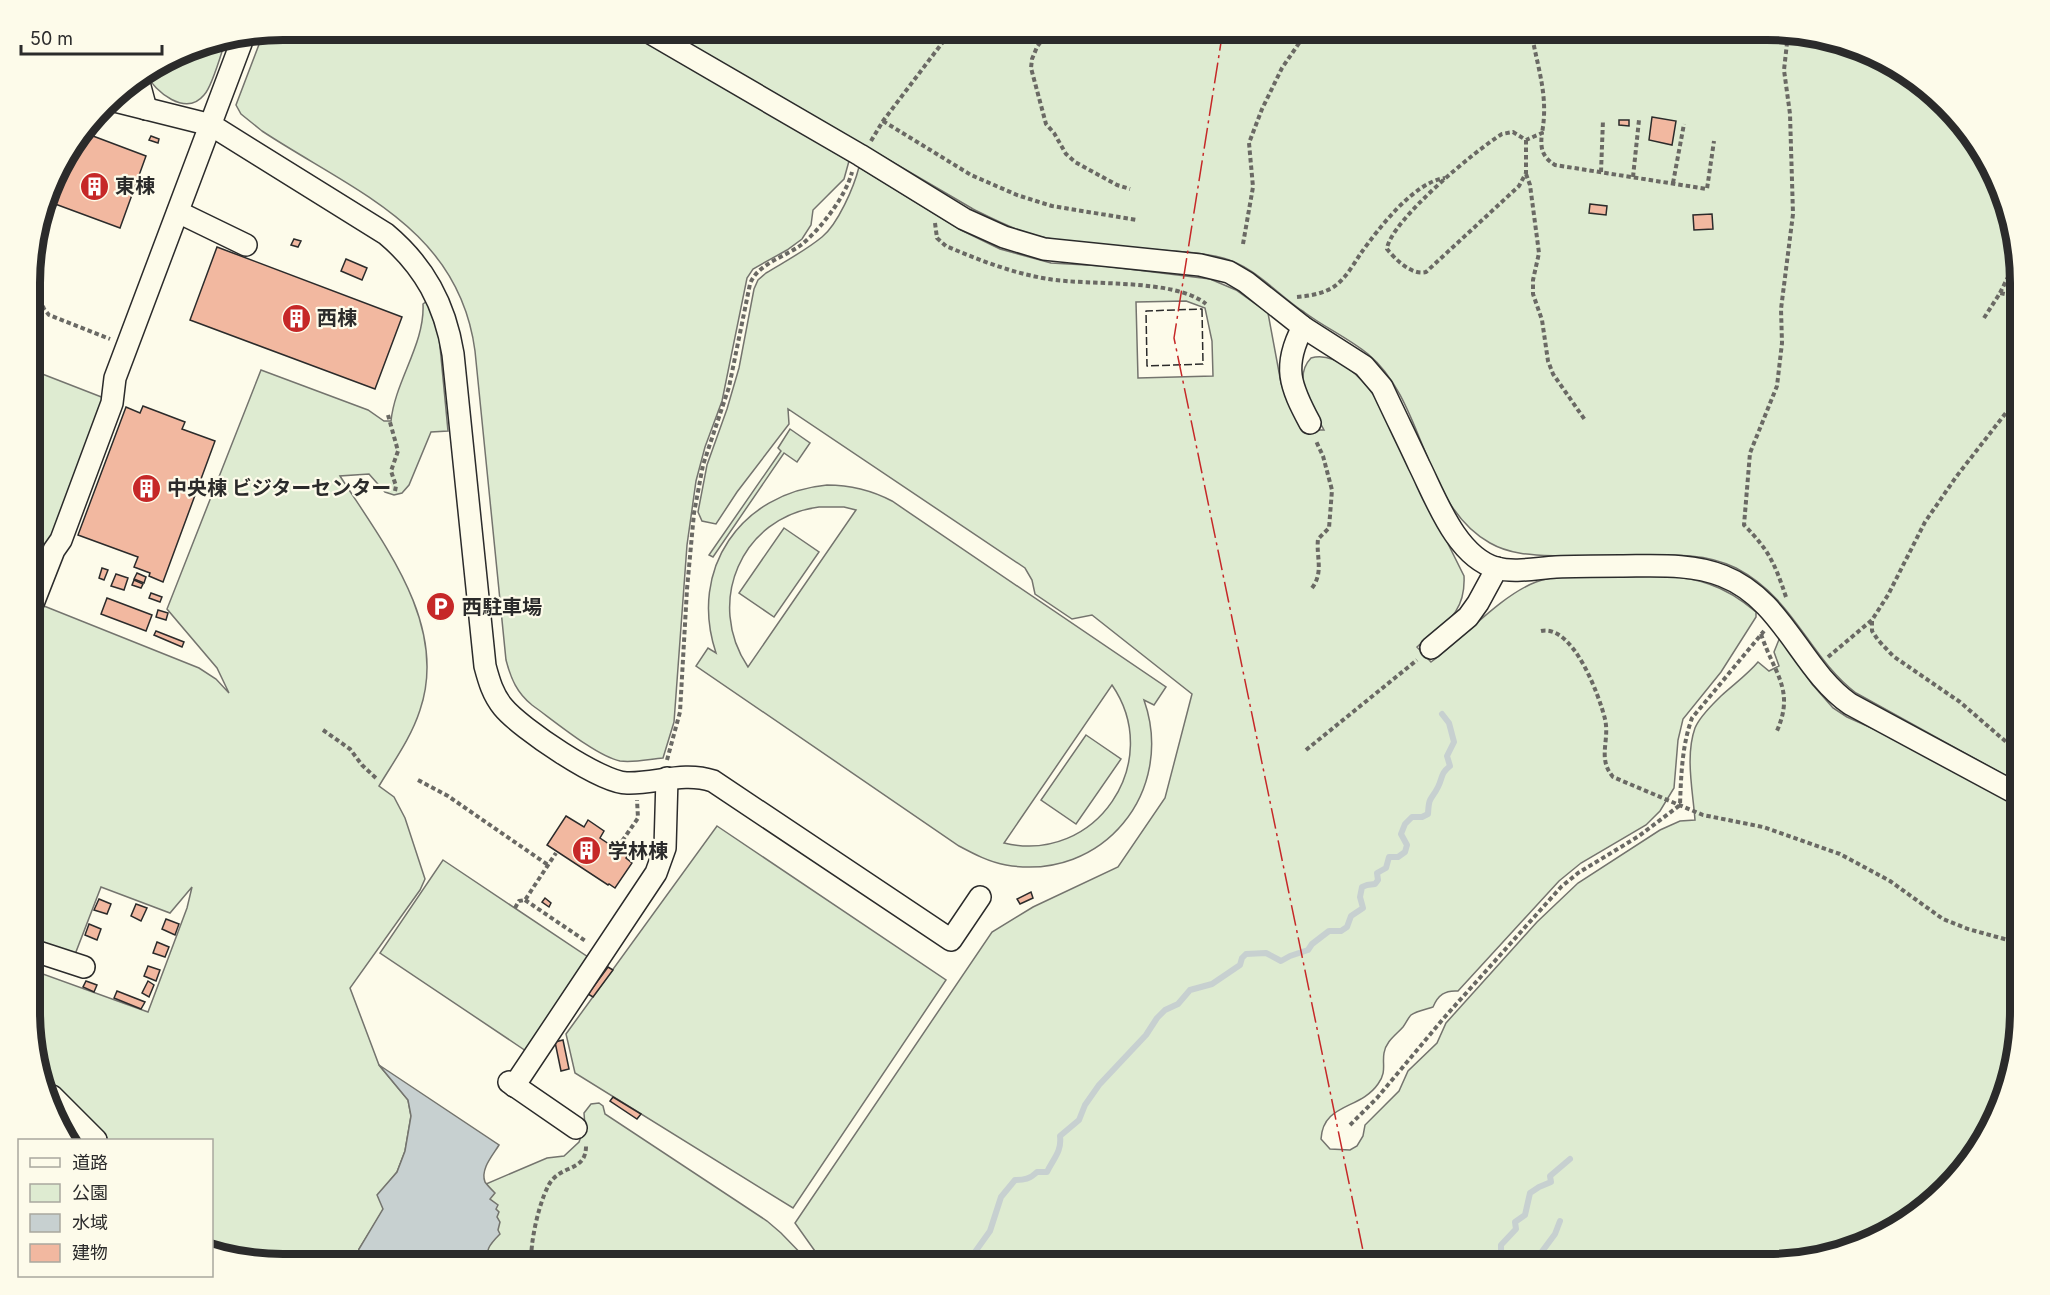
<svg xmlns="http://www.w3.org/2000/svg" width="2050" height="1295" viewBox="0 0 2050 1295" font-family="Inter,'Noto Sans JP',sans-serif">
  <rect width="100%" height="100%" fill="#fdfbea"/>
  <g fill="#deebd1" stroke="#74746e" stroke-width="1.5" fill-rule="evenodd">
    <path d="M283,30H630L849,161L844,179L813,210L811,225L802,239L787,250L753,269L747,278L722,401L705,447L696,481L687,545L674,722L663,758C650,759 634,763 620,761C596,756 553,720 532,705C517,693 511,679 506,660L475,351C459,228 353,191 262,131L241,114L236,105L263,34Z"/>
    <path d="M666,30H1767L1848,43L1907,73L1986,156L2019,267V783L1856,693C1808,656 1795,599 1736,568C1700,550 1662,556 1624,557C1602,558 1580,556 1558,556C1534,555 1511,555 1490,543C1422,505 1426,402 1368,354C1348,338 1324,327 1304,312C1278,295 1254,266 1223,258C1198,251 1172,252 1147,249C1109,246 1070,244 1033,235C1012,229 993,219 973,209Z"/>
    <path d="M225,42C221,54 212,87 204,95C186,117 155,92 146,74L187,49Z"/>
    <path d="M859,167L961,230L1000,249L1051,263L1104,266L1210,279L1236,290L1268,313L1281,383L1287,400L1303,430H1324C1313,409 1291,379 1311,358C1336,351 1362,378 1375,397L1464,576C1466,615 1443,624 1417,647L1431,662C1462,639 1501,595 1536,582C1558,574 1585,577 1609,577C1641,577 1678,573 1709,584C1727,590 1742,600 1756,612V617L1721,672L1683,719L1678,740L1674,788L1660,811L1646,825L1581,863L1559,881L1458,991C1445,990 1438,995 1433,1007C1427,1009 1416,1011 1411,1015C1408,1018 1406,1023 1403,1027C1396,1035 1386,1041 1384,1053C1382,1064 1387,1072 1378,1084C1360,1110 1323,1103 1321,1139L1330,1149L1350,1150L1357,1146L1363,1136L1365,1125L1399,1091L1408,1071L1437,1043L1446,1023L1537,922L1578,883L1660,830L1680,821L1695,820C1693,792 1685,756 1695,728C1700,716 1712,705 1721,696C1734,684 1747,675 1758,662L1769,671L1779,666L1774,652L1780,637L1812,684L1833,708L1847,717L1885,734L2019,806V1028L2007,1093L1977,1152L1893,1231L1787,1263L1779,1260L1767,1264L818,1265L822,1261L795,1223L992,932L1033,907L1118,867L1165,798L1192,694L1092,615L1072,619L1035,594L1032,580L1025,568L788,409L789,424L737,492L716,524L702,521L698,512L707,465L727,409L739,368L754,289L758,280L766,273C784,262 805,251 822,237C838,224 854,187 859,167ZM1186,301L1205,308L1212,341L1213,376L1138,378L1136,302Z"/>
    <path d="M427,301L439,336L448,431L431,432L409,485L402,493L394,495L385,492L369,474L340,476C383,543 449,625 420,710C411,738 394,761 379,786L394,797L405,818L425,879L420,890L350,988L379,1065L408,1100L411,1116L405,1151L397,1172L378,1195L384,1209L359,1249L353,1265H283L217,1256L212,1254V1140H106L48,1087L32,1044V970L148,1012L187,908L192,887L170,913L101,887L74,957L32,945V621L39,604L199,668L216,679L229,693L217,668L167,609L261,370L368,410L384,421H391C395,381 425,344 423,304Z"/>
    <path d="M32,370L104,398L32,591Z"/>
    <path d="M790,429L810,443L797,462L784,453L713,557L709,555L781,451L778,448Z"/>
    <path d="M827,485C851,485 871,490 892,501L1166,687L1154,705L1144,700C1176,791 1103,882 1006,865C989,862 974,854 959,846L696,666L708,648L716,653C688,569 741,493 827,485ZM819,507H844L856,510L748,667C705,603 741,517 819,507ZM1112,685C1165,762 1096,865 1004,843Z"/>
    <path d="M784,528L819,552L774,617L739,593Z"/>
    <path d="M1086,735L1121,759L1076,824L1041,800Z"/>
    <path d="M717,826L946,980L793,1208L575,1073L566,1034Z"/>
    <path d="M443,860L588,957L526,1051L380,953Z"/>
    <path d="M599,1103L603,1106L605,1114L767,1221L781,1233L812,1265H466L463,1257L472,1190L547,1158L564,1156L579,1142L585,1126L584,1113L591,1104Z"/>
    <path d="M55,1105L91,1140H68Z"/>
  </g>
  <path fill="#c7d0d0" stroke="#74746e" stroke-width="1.5" d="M379,1065L499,1145C493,1155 480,1169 485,1182C487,1185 492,1190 495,1193L490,1199L498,1205L496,1209L499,1212L497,1217L500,1222L498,1230L500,1234C489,1245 485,1250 488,1265H353L359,1249L383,1209L377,1195L397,1172L405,1151L411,1116L408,1100Z"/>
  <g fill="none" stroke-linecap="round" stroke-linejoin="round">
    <g stroke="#c7d0d0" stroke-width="6">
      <path d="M1767,1264L1779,1260L1787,1263"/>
      <path d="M969,1265L975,1252L990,1231L1001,1197L1015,1180C1024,1180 1030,1179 1037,1172H1047C1053,1159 1062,1152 1060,1136L1079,1120L1085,1105L1099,1085L1146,1035L1157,1018L1165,1010L1178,1004L1190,990L1212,984L1240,965L1242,958L1246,954L1266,953L1281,961L1290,956L1308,950L1312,944L1329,931H1341L1347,927L1351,916L1363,908L1360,897L1362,887L1367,885L1375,884L1378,880L1377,873L1386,868L1389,857H1398L1405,852L1407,845L1401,834L1405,824L1412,817H1422L1428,814C1429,795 1431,801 1438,787C1443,777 1440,774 1450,766L1447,756L1454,742L1449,723L1442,714"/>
      <path d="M1495,1265L1501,1254V1245L1516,1229L1515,1222L1525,1215L1530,1193L1539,1187L1551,1182L1550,1176L1570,1159"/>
      <path d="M1532,1265L1555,1234L1560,1221"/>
    </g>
  </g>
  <g fill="#f2b8a0" stroke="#2b2b2b" stroke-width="1.5">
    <path d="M1652,117L1676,121L1672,145L1649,140Z"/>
    <path d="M1619,120H1629V126L1619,125Z"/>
    <path d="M85,133L146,156L120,228L47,201L56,171Z"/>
    <path d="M151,136L159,139L158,143L149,140Z"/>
    <path d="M1590,204L1607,206L1606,215L1589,213Z"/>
    <path d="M1712,214L1713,229L1694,230L1693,215Z"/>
    <path d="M294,239L301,241L298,247L291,245Z"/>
    <path d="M217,247L402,317L375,389L190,320Z"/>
    <path d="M346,259L367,268L362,280L341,271Z"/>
    <path d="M143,406L185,422L182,429L215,441L163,582L149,576L150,573L134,567L138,557L78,535L126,407L140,413Z"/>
    <path d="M102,568L108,570L104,580L99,578Z"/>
    <path d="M137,573L146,577L144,583L134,579Z"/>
    <path d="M116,574L128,578L124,590L111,586Z"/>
    <path d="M134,580L143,584L141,588L132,585Z"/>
    <path d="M151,593L162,597L160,602L149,598Z"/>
    <path d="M107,598L152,615L146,631L101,614Z"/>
    <path d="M158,610L168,613L166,620L156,617Z"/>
    <path d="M156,631L184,642L182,647L154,635Z"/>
    <path d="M566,816L584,827L588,820L604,831L600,838L627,856L626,858L632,863L615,888L609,884L608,885L547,845Z"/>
    <path d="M1031,892L1033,898L1020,904L1017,899Z"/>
    <path d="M545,898L551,903L549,907L542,902Z"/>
    <path d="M99,899L111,904L107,914L94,910Z"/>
    <path d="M136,904L147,908L141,921L131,916Z"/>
    <path d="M166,919L179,924L175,935L162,929Z"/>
    <path d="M89,924L101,929L97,940L85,935Z"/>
    <path d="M157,942L169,947L165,957L153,953Z"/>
    <path d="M148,966L160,970L156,981L144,976Z"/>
    <path d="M608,967L613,970L593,997L588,994Z"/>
    <path d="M86,981L97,985L94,992L83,987Z"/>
    <path d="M148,981L154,985L149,997L142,993Z"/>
    <path d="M117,991L145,1002L141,1009L114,998Z"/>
    <path d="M563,1040L569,1069L561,1071L555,1042Z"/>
    <path d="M613,1097L641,1114L637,1119L610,1101Z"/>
  </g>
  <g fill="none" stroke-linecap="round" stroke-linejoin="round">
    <defs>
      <g id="minor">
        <path d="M645,30L860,155L964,219L1004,237L1044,249L1200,265L1229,272L1246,282L1303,327L1364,366L1382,387C1394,413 1407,439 1419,465C1436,499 1456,556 1496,568C1515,573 1537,568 1556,567C1577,566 1598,566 1620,566C1654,566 1691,563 1723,576C1784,600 1800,669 1850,704L2019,795"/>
        <path d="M138,79L146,109"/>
        <path d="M111,100L211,125L386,234C424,266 445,304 453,354L485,666C489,681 493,695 503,707C520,728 601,783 627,783C656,784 683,771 713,781L951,940L980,897"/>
        <path d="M178,212L246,245"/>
        <path d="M1303,327C1282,366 1290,386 1310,423"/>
        <path d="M32,606L54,550L61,540L112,403L115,378L243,38"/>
        <path d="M1431,648L1468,617L1478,603L1497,568"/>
        <path d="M32,950L84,967"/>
        <path d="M509,1082L576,1128"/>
        <path d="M514,1086L656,873L665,848L667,778"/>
        <path d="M52,1096L96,1140"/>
      </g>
    </defs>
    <use href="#minor" stroke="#2b2b2b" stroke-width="24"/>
    <g stroke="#6a6964" stroke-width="4" stroke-dasharray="4.5 3" stroke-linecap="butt">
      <path d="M1049,30L1037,47L1032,59L1031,68L1046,124L1054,133L1066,154L1075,162L1117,185L1130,189"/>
      <path d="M1531,30C1537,67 1549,95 1542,133"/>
      <path d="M883,121L971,175L1017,195L1052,206L1137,220"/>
      <path d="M1526,140V173L1519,186L1426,272C1412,276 1395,259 1387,249C1390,221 1477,149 1502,134L1513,132L1526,140L1542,133C1540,148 1542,157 1555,165L1707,189L1714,141"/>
      <path d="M871,141L883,121L952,30"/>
      <path d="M1601,172L1603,120"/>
      <path d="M1526,174L1530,185L1539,253L1533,280V294L1542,320L1548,361L1553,374L1585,420"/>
      <path d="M1633,177L1639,120"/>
      <path d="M1673,183L1684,124"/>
      <path d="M935,223L937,238L946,246C979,260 1012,273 1048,279C1090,286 1174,278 1206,304"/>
      <path d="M1243,244L1253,187L1249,143L1262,109L1282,68L1308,30"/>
      <path d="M32,278L44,309L49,315L110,339"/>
      <path d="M2000,293L2017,259"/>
      <path d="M1297,297C1309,296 1321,294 1332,288C1345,280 1353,265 1361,253C1379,228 1414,182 1445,178"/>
      <path d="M1984,318L2000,293L2019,297"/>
      <path d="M388,415L398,451L391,471L396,486L395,491"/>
      <path d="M1312,588C1324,572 1316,557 1318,539L1329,528L1332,490L1323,456L1316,441"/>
      <path d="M1786,597C1775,564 1769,550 1744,525L1750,453L1777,386L1782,343L1781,309L1793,214L1790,114L1784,70L1788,34"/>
      <path d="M1872,621V631L1878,640L1893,656L1960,702L2019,753"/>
      <path d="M1541,631C1573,624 1599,695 1605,719C1610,741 1597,758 1613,777L1703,815L1763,827L1840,854L1890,881L1943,919L1968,929L2019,943"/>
      <path d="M1761,634C1774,674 1796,690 1776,733"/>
      <path d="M1828,657L1872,620L1888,595L1925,522L1956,477L2019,396"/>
      <path d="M323,730L350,749L362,765L378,780"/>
      <path d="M1306,750L1417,660"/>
      <path d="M667,760L680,712L687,589L694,513L703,465L729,387L750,284C757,264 785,257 801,245C820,230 846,196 852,172"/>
      <path d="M418,780L448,796L548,865"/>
      <path d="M618,847L638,818L637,800"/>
      <path d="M525,900L587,942"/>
      <path d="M515,908L519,901L525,900L556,853"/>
      <path d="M1350,1125L1377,1098L1443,1019L1561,887L1578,873L1639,836L1680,805C1681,776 1682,745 1692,718L1764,631"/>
      <path d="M532,1265C528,1248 541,1191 553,1179C566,1165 587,1170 586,1144"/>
    </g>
    <use href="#minor" stroke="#fdfbea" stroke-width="21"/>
    <path stroke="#2b2b2b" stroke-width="1.5" stroke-dasharray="8 3" stroke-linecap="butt" d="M1202,309L1203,364L1147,366L1146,311Z"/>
    <path stroke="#c62828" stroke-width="1.5" stroke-dasharray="21 4.5 3 4.5" stroke-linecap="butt" d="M1223,30L1174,338L1366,1265"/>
  </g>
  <defs>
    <symbol id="building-disc" viewBox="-11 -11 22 22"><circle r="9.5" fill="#c62828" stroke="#fdfbea"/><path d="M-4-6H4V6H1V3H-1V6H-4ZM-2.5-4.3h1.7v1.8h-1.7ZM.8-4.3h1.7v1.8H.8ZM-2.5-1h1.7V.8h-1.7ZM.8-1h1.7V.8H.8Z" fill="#fff"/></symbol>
    <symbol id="parking-disc" viewBox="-11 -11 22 22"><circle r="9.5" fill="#c62828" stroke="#fdfbea"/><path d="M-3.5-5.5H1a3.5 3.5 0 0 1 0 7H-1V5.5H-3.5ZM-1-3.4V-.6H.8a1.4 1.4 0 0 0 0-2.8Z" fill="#fff"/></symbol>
  </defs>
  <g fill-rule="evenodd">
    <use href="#building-disc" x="78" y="170" width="33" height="33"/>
    <use href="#building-disc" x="280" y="302" width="33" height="33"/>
    <use href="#building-disc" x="130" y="472" width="33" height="33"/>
    <use href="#parking-disc" x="424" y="590" width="33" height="33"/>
    <use href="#building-disc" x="570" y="834" width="33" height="33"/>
  </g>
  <g text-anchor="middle" stroke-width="4.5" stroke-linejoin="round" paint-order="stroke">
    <g font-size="20" font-weight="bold" fill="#2b2b2b" stroke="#fdfbea" text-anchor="start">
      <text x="115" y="193">東棟</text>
      <text x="317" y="325">西棟</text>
      <text x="167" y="495">中央棟 ビジターセンター</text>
      <text x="462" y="614">西駐車場</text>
      <text x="608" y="858">学林棟</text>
    </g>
  </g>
  <path d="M0 0H2050V1295H0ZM283 40H1767A243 243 0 0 1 2010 283V1011A243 243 0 0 1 1767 1254H283A243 243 0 0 1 40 1011V283A243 243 0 0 1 283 40Z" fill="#fdfbea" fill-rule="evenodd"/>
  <path fill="none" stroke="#2b2b2b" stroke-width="8" d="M283 40H1767A243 243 0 0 1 2010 283V1011A243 243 0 0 1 1767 1254H283A243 243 0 0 1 40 1011V283A243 243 0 0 1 283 40Z"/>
  <rect x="18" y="1139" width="195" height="138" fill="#fdfbea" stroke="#a9a89e" stroke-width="1.5"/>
  <rect x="30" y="1158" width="30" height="9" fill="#fdfbea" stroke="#a9a89e" stroke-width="1.5"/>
  <text x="72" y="1169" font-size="18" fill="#2b2b2b">道路</text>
  <rect x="30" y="1184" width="30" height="18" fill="#deebd1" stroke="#a9a89e" stroke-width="1.5"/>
  <text x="72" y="1199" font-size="18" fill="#2b2b2b">公園</text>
  <rect x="30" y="1214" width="30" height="18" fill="#c7d0d0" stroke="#a9a89e" stroke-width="1.5"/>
  <text x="72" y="1229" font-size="18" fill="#2b2b2b">水域</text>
  <rect x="30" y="1244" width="30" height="18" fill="#f2b8a0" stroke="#a9a89e" stroke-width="1.5"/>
  <text x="72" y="1259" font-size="18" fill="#2b2b2b">建物</text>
  <path d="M21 45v9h141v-9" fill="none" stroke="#2b2b2b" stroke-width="3"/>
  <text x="30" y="45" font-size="18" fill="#2b2b2b" stroke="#fdfbea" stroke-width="4.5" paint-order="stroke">50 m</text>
</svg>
